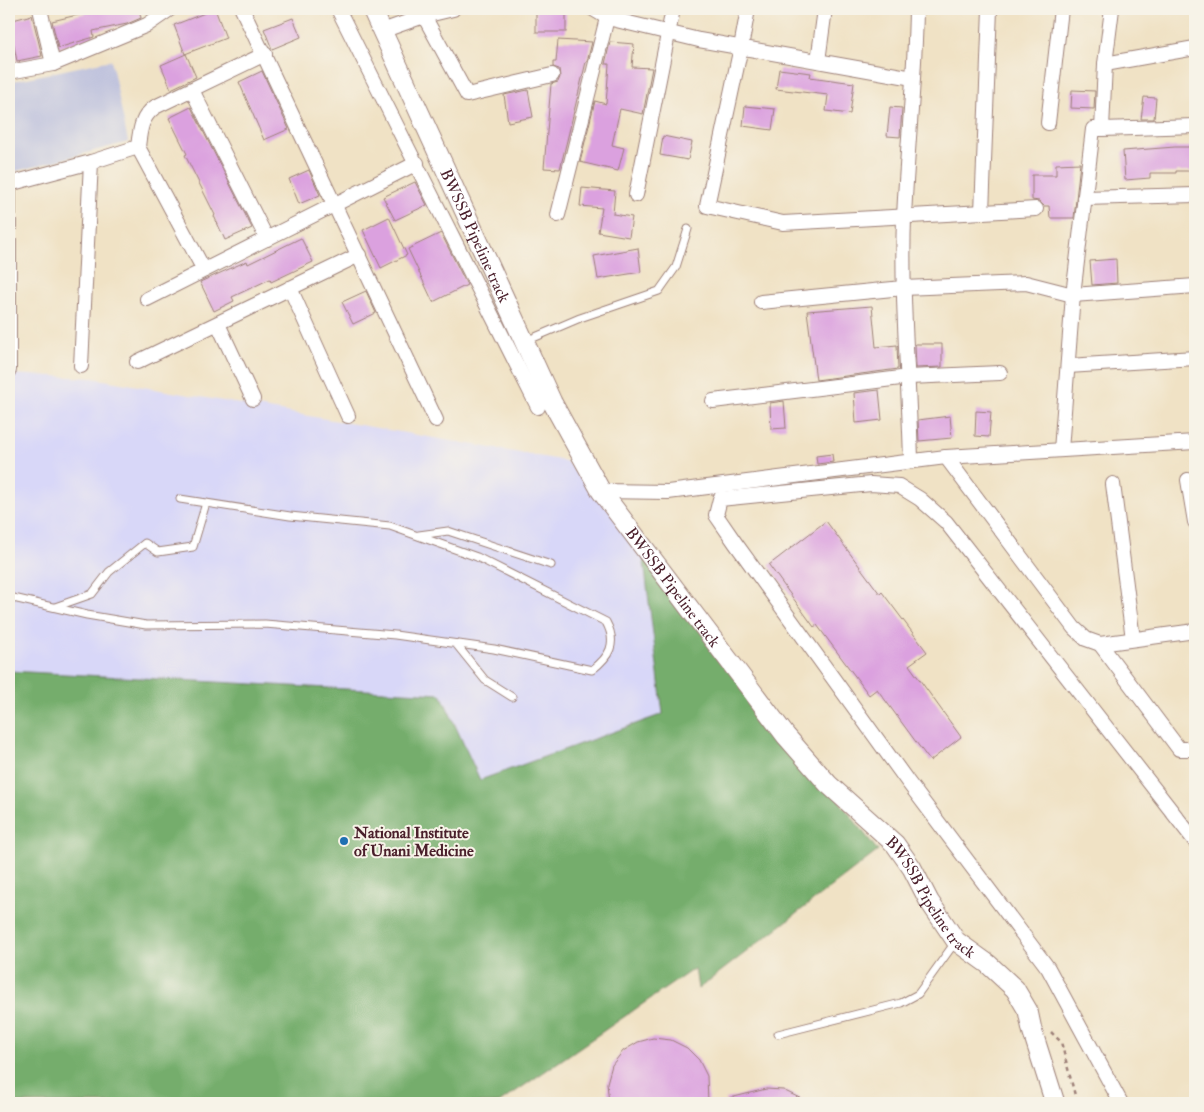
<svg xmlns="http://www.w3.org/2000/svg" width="1204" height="1112" viewBox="0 0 1204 1112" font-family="'IM FELL Double Pica',serif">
  <rect width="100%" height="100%" fill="#f7f3e8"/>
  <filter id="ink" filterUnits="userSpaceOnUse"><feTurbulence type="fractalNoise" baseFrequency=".02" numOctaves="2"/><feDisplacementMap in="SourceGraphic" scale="10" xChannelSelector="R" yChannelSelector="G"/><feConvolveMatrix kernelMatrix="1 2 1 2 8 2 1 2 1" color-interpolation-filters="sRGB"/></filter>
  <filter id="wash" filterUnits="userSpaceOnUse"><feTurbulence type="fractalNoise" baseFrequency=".0096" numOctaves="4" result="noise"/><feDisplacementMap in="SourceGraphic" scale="20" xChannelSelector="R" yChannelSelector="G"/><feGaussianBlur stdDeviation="1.12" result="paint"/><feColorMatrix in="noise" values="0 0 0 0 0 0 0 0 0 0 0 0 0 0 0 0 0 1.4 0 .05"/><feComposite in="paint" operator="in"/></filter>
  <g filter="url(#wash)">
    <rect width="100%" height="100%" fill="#f0e2c5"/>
    <path fill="#d8d7f8" d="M9,374L92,378L566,461L642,546L695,968L499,1103H9Z"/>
    <path fill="#bfc2dd" d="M111,60L128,142L9,173V82Z"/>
    <path fill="#74ad6c" stroke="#5f664c" d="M642,546L878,851L698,989L695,968L499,1103H9V671L441,694L480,780L663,714Z"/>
    <g id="blocks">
      <g fill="#dba1df">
        <path d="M90,9H139L141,18L127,24L93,31L94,37L58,48L52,21L90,12Z"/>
        <path d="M215,9L226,38L185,54L174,25Z"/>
        <rect x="536" y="9" width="30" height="23"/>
        <path d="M32,15L42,56L17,61L9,21Z"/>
        <path d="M293,18L301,37L272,49L264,29Z"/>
        <path d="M558,40L592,42L587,62H586L560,169L544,168L551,84L558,82L560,77L559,69L553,67V62H556Z"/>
        <path d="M610,42L634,44L632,67L652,68L643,114L620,109L612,145L624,148L618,171L580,162L595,101L606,104L609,64H605Z"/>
        <path d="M186,54L196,77L171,89L161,65Z"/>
        <path d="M779,69L811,73L810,77L854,83L850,114L826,111L828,95L776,89Z"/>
        <path d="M262,71L289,129L264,140L239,82Z"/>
        <path d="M528,90L533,117L508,122L504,95Z"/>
        <path d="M1072,90L1095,91L1094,109L1071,108Z"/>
        <path d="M1144,97L1156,98L1154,119H1141Z"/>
        <path d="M745,106L775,109L772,130L743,126Z"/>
        <path d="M191,107L252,228L225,240L214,216L215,215L185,155L187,154L169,118Z"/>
        <path d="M890,107L902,108L900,137L887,136Z"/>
        <path d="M663,136L692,142L688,160L660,155Z"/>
        <path d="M1175,147H1195V171H1176V173H1150V178L1125,180L1123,151Z"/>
        <path d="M1080,163L1074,218H1050L1049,206H1044L1039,201L1032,200V175H1056V164Z"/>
        <path d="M309,170L320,195L299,204L289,179Z"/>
        <path d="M415,182L427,205L395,220L383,197Z"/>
        <path d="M582,188L615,191L613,214L632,217L629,237L598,232L602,208L580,206Z"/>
        <path d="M389,217L407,255L381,268L363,230Z"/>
        <path d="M441,233L467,285L433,302L408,249Z"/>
        <path d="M301,238L313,262L271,282L270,279L232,297L234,301L214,311L200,282L247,261L248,264Z"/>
        <path d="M638,248L641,272L598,279L594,256Z"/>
        <path d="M1116,259L1117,283L1092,285L1090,261Z"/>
        <path d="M366,291L376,313L353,324L342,302Z"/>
        <path d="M872,306L876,347L897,345L898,369L816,380L807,311Z"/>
        <path d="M915,344H942V367L916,368Z"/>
        <path d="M879,390L882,420L856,423L854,393Z"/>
        <path d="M784,401L786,428L771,429L770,403Z"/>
        <path d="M976,411L991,412L989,437L975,436Z"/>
        <path d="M950,416L952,438L919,441L918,420Z"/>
        <path d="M832,454L833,462L817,464L816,456Z"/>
        <path d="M826,521L880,594L882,592L927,652L909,665L961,737L930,761L877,689L869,695L817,625L814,627L769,565Z"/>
        <path d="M653,1038L671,1040L687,1048L699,1060L707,1076L708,1103H609L607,1083L612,1065L623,1051L638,1042Z"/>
        <path d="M766,1089L783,1090L810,1103H727L726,1099Z"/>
      </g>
    </g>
  </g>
  <g filter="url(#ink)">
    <use href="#blocks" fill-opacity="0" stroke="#9d8078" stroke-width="1"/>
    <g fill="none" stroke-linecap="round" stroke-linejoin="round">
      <defs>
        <g id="lane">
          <path d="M526,341L580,318L659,291L676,267L688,229"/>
          <path d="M419,535L448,531L551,565"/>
          <path d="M9,597L87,615L146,625L265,624L395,635L494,649L592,670C609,657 618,644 606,622L477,557L390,526L290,516L180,499"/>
          <path d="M55,607L92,594L109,572L145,543L158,552L193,547L206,503"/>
          <path d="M456,644L485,680L512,697"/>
          <path d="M778,1034L901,1003L918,994L956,941"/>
        </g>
        <g id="street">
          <path d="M40,9L53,64"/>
          <path d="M242,9L436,420"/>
          <path d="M338,9L538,407"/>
          <path d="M593,9L608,18L699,40L913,78"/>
          <path d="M748,9L741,47L707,206L783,223L1036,209"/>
          <path d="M424,16L467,95L552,75"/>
          <path d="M382,31L424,16L453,9"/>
          <path d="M818,61L825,9"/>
          <path d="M1105,64L1195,48"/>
          <path d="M9,72L53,64L147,25L170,9"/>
          <path d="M192,90L267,239"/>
          <path d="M1048,123L1061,9"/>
          <path d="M1102,129L1195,126"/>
          <path d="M138,147L204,270"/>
          <path d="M9,184L91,162L138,147C140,130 141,117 155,107L265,54"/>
          <path d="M636,195L673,9"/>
          <path d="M1084,198L1195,195"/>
          <path d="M982,212L990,9"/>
          <path d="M558,215L609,10"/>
          <path d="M290,288L348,416"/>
          <path d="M147,299L417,163"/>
          <path d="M761,302L903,288L1026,283L1073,295L1195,286"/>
          <path d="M218,324L253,399"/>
          <path d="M137,362L359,255"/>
          <path d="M81,366L91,162"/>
          <path d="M1068,366L1195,358"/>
          <path d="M9,370V184"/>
          <path d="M713,401L909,377L1000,373"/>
          <path d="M1061,450L1073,295L1093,129H1102L1105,64L1112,9"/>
          <path d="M946,457L1074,628L1086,639L1100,644L1179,749H1195"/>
          <path d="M911,461C909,380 901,299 904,218C907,148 915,79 916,9"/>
          <path d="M1188,480L1195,522"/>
          <path d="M1113,484L1133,639"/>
          <path d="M601,491L668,492L946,457L1195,442"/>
          <path d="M1100,644L1195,631"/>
          <path d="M1121,1103L1048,968L908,782L736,544L716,515L720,499L871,484L899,486L920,499L946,522L1195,841"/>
        </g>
        <g id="secondary">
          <path id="s1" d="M372,9L552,402L601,491L786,736L828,784L895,844L912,868L929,901L956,941L988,964L1015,989L1028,1011L1032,1030L1055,1103"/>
        </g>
      </defs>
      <use href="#lane" stroke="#9d8078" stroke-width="9"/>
      <use href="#street" stroke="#9d8078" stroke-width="16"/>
      <use href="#secondary" stroke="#9d8078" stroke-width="21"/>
      <path stroke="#9d8078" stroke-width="2.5" stroke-dasharray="4 4" stroke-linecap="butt" d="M1051,1032L1061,1042L1077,1103"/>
      <use href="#lane" stroke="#fff" stroke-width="7"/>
      <use href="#street" stroke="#fff" stroke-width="14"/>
      <use href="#secondary" stroke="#fff" stroke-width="19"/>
    </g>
  </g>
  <circle fill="#1f6fb2" stroke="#f7f3e8" stroke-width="2" cx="344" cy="841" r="5"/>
  <g text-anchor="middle" stroke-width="4" stroke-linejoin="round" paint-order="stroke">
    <g font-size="16" fill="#4a1f2b" stroke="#f7f3e8">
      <text dy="6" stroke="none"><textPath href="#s1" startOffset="249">BWSSB Pipeline track</textPath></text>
      <text dy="6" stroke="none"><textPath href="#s1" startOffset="654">BWSSB Pipeline track</textPath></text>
      <text dy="6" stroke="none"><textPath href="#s1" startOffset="1059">BWSSB Pipeline track</textPath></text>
    </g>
    <g font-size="16" font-weight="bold" fill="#4a1f2b" stroke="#f7f3e8" text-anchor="start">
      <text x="354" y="838">National Institute<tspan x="354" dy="18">of Unani Medicine</tspan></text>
    </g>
  </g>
  <rect width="1204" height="1112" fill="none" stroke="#f7f3e8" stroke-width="30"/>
</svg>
